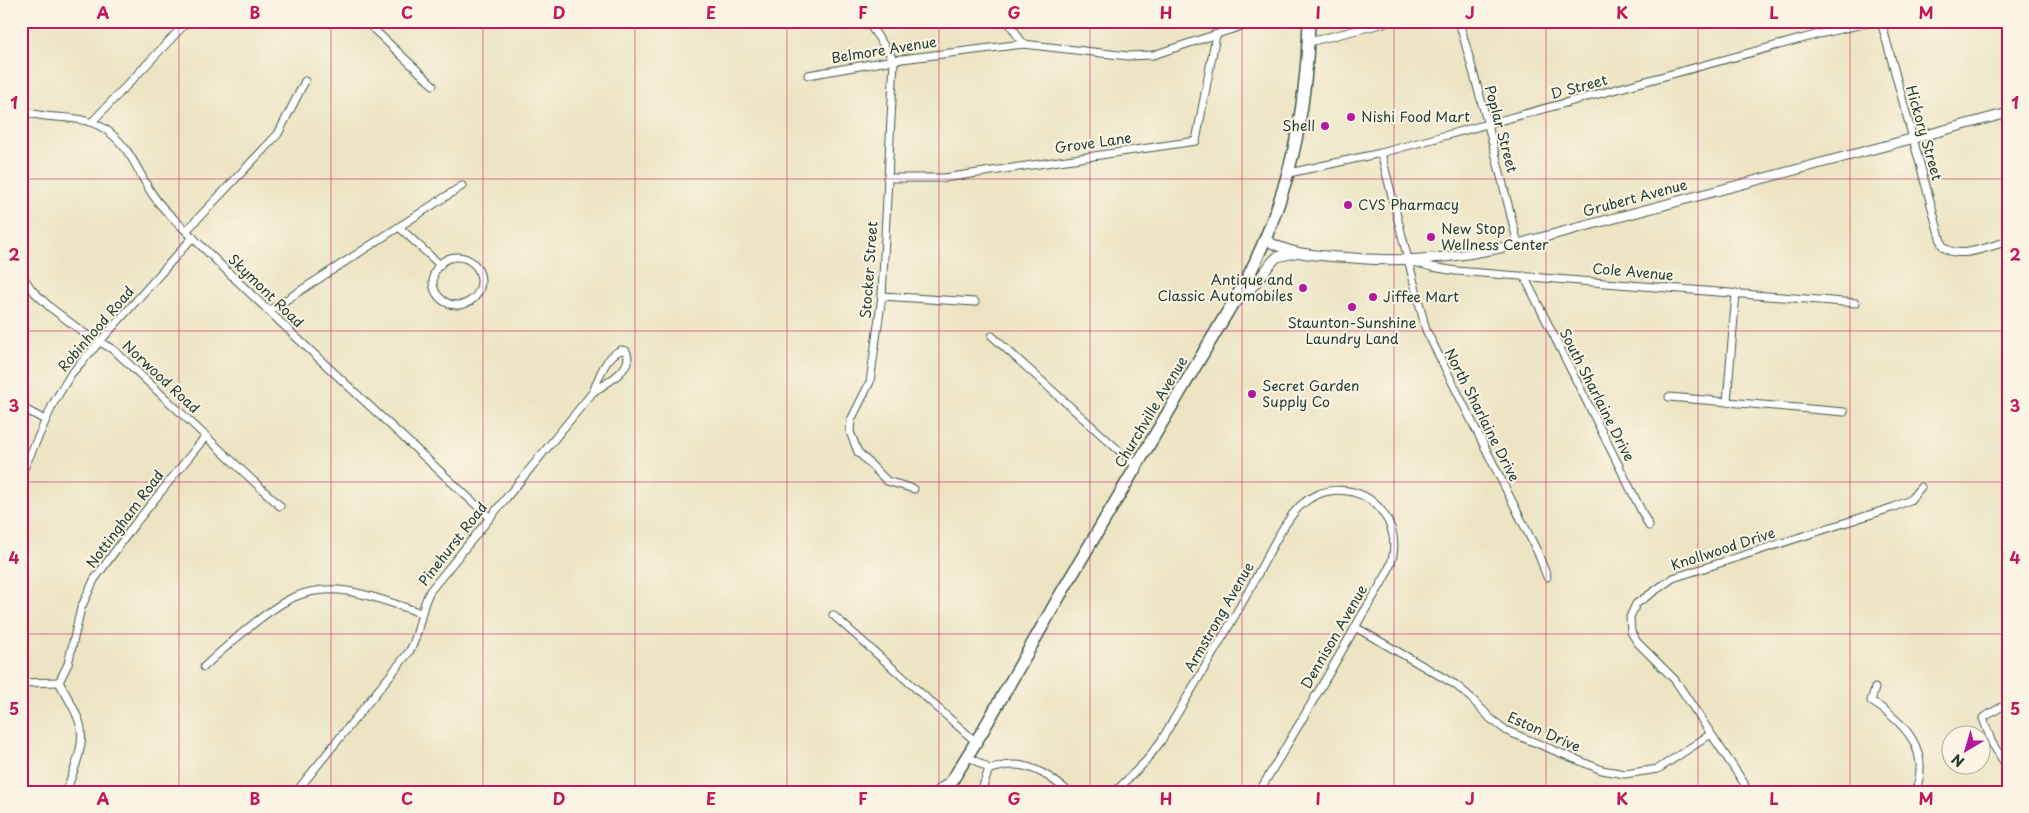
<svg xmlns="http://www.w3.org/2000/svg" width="2029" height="813" viewBox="0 0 2029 813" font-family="'Playpen Sans',sans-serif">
  <rect width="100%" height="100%" fill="#fcf5e5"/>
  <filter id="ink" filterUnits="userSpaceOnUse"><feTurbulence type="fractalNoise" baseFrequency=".02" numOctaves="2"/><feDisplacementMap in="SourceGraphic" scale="10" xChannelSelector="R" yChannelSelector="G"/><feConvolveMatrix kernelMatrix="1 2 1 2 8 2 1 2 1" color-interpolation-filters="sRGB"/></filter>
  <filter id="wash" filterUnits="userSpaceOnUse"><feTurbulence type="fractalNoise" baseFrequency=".0096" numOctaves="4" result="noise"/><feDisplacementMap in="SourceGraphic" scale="20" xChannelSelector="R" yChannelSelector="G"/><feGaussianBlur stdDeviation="1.12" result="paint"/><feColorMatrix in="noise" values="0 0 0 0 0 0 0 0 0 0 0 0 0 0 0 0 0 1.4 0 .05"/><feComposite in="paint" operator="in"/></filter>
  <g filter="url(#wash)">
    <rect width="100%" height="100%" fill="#ece4c3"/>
  </g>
  <g filter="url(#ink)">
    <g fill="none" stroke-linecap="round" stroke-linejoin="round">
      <defs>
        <g id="minor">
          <path d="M365,21L433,85"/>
          <path d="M867,21L894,60L882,296L870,382L851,420L850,432L858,452L887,481L914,489"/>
          <path d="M1008,21L1023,44"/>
          <path d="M1459,21L1488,125L1518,244"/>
          <path d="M1881,21L1942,245C1955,262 1990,246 2008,241"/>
          <path d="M1309,42L1393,21"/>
          <path d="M808,75L894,60L1023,44L1128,56L1153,55L1257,21"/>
          <path d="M21,110C49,122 79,112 105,129C137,151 140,185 165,210C270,315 381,416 489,517"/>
          <path d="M92,122L188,21"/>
          <path d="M1381,153L1426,330L1538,553L1547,577"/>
          <path d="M1289,173L1381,153L1819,34L1875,21"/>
          <path d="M887,178H944L1196,141L1216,35"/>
          <path d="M399,227L440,265"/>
          <path d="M187,230L278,134L305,81"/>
          <circle cx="457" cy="281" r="24"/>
          <path d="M1409,261L1432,267L1456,271L1856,303"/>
          <path d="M21,274L32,290L51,308L84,333L114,350L280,506"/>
          <path d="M1524,276L1649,526"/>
          <path d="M882,296L975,302"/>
          <path d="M269,311L462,186"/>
          <path d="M992,336L1136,466"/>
          <path d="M1669,397L1844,412"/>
          <path d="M1727,402L1736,293"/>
          <path d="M21,407L45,420"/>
          <path d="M21,475L54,402L71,374L193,237"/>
          <path d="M833,615L976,742"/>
          <path d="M1355,627L1456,685L1471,698L1491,719L1507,731L1602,770L1625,774L1658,769L1711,734"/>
          <path d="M204,667C217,654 232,642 247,629C280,602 303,585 347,591C373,595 397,605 421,613"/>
          <path d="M59,682L68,664L81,608L94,580L134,525L206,436"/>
          <path d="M59,682C66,695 76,710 80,724C86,746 73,771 66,792"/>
          <path d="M21,683L59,682"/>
          <path d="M1875,688L1871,701C1904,722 1932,750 1915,792"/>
          <path d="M2001,707L1983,718L1992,743L2008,768"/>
          <path d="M968,756L989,769C997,768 1004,765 1012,765C1034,764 1053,779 1069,792"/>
          <path d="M296,792L409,652C421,633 419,610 430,591L593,392C599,377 605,357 621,350L626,351C636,368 604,385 593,392"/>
          <path d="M981,792L989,769"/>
          <path d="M1115,792L1146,761L1161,741C1190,692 1220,643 1247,594C1261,570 1281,524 1300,506C1313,494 1330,488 1348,491C1378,496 1398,525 1393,555C1390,574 1372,598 1362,615C1329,675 1294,733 1259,792"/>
          <path d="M1746,792L1744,783L1675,680L1637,642L1631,632L1630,617L1636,604L1673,578L1894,507L1910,500L1921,487"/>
        </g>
        <g id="tertiary">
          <path d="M1266,240C1289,254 1313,255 1339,257C1402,263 1457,259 1518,244L2008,113"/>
          <path d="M1236,303L1256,283L1272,262L1277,257L1295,253"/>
          <path d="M937,792L949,782"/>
        </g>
        <path id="primary" d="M945,792L982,732L1059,597L1247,279C1290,192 1306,117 1309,21"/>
      </defs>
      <use href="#minor" stroke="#3e5649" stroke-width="9"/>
      <use href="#tertiary" stroke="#3e5649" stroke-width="11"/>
      <use href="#primary" stroke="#3e5649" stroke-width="14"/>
      <use href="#minor" stroke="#fff" stroke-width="7"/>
      <use href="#tertiary" stroke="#fff" stroke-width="9"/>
      <use href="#primary" stroke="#fff" stroke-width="11"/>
    </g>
  </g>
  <path fill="none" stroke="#c2185b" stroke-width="1" stroke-opacity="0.55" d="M179,21V792M331,21V792M483,21V792M635,21V792M787,21V792M939,21V792M1090,21V792M1242,21V792M1394,21V792M1546,21V792M1698,21V792M1850,21V792M21,179H2008M21,331H2008M21,482H2008M21,634H2008"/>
  <g fill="#b5179e" stroke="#fcf5e5" stroke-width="2">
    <circle cx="1351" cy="117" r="5"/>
    <circle cx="1325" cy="126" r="5"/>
    <circle cx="1348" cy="205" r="5"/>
    <circle cx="1431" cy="237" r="5"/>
    <circle cx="1303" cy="288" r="5"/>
    <circle cx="1373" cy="297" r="5"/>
    <circle cx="1352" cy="307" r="5"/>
    <circle cx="1252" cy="394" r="5"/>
  </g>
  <g text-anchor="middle" stroke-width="4" stroke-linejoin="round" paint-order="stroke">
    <g font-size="14" fill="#1f3d34" stroke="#fcf5e5">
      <text transform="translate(884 50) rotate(-9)" y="5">Belmore Avenue</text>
      <text transform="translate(1579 87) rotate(-15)" y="5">D Street</text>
      <text transform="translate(1501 129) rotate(75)" y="5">Poplar Street</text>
      <text transform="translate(1924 133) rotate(74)" y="5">Hickory Street</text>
      <text transform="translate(1093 143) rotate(-8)" y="5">Grove Lane</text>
      <text transform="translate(1635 198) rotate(-15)" y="5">Grubert Avenue</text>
      <text transform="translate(869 270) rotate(-86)" y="5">Stocker Street</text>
      <text transform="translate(1633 272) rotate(5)" y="5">Cole Avenue</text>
      <text transform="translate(266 291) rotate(44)" y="5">Skymont Road</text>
      <text transform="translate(96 329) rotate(-49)" y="5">Robinhood Road</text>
      <text transform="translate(161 377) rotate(43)" y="5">Norwood Road</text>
      <text transform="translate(1597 395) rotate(63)" y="5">South Sharlaine Drive</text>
      <text transform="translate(1151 412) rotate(-59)" y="5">Churchville Avenue</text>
      <text transform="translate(1482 415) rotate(63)" y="5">North Sharlaine Drive</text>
      <text transform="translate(125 519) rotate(-53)" y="5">Nottingham Road</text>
      <text transform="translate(453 544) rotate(-52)" y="5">Pinehurst Road</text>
      <text transform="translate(1723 549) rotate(-18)" y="5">Knollwood Drive</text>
      <text transform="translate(1219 617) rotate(-60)" y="5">Armstrong Avenue</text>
      <text transform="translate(1334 637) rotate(-60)" y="5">Dennison Avenue</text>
      <text transform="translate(1544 732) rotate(24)" y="5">Eston Drive</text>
    </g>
    <g font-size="14" fill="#1f3d34" stroke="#fcf5e5" text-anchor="start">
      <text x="1361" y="122">Nishi Food Mart</text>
      <text x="1315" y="131" text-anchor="end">Shell</text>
      <text x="1358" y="210">CVS Pharmacy</text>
      <text x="1441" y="234">New Stop<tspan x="1441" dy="16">Wellness Center</tspan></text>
      <text x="1293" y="285" text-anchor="end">Antique and<tspan x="1293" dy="16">Classic Automobiles</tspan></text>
      <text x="1383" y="302">Jiffee Mart</text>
      <text x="1352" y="328" text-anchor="middle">Staunton-Sunshine<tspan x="1352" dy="16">Laundry Land</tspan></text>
      <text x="1262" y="391">Secret Garden<tspan x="1262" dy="16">Supply Co</tspan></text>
    </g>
  </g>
  <rect width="2029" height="813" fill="none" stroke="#fcf5e5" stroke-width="55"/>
  <g transform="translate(1966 750) rotate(218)"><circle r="24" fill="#fcf5e5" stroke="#a4ab9e"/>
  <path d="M0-4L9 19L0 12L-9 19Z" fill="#b5179e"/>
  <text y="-8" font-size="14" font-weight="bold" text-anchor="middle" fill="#1f3d34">N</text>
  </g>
  <rect x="28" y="28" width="1974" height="758" fill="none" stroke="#c2185b" stroke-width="2"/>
  <g font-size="16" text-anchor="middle" font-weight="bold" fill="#c2185b">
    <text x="103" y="19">A</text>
    <text x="255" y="19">B</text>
    <text x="407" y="19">C</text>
    <text x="559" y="19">D</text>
    <text x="711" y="19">E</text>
    <text x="863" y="19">F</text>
    <text x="1014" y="19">G</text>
    <text x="1166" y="19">H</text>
    <text x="1318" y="19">I</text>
    <text x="1470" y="19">J</text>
    <text x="1622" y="19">K</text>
    <text x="1774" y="19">L</text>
    <text x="1926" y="19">M</text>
    <text x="14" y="109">1</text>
    <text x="2015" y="109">1</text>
    <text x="14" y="261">2</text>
    <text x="2015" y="261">2</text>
    <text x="14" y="412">3</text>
    <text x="2015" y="412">3</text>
    <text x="14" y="564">4</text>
    <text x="2015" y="564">4</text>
    <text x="14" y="715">5</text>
    <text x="2015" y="715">5</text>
    <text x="103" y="805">A</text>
    <text x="255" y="805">B</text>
    <text x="407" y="805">C</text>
    <text x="559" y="805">D</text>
    <text x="711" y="805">E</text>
    <text x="863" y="805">F</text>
    <text x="1014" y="805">G</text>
    <text x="1166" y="805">H</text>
    <text x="1318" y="805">I</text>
    <text x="1470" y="805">J</text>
    <text x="1622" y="805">K</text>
    <text x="1774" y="805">L</text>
    <text x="1926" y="805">M</text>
  </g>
</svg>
